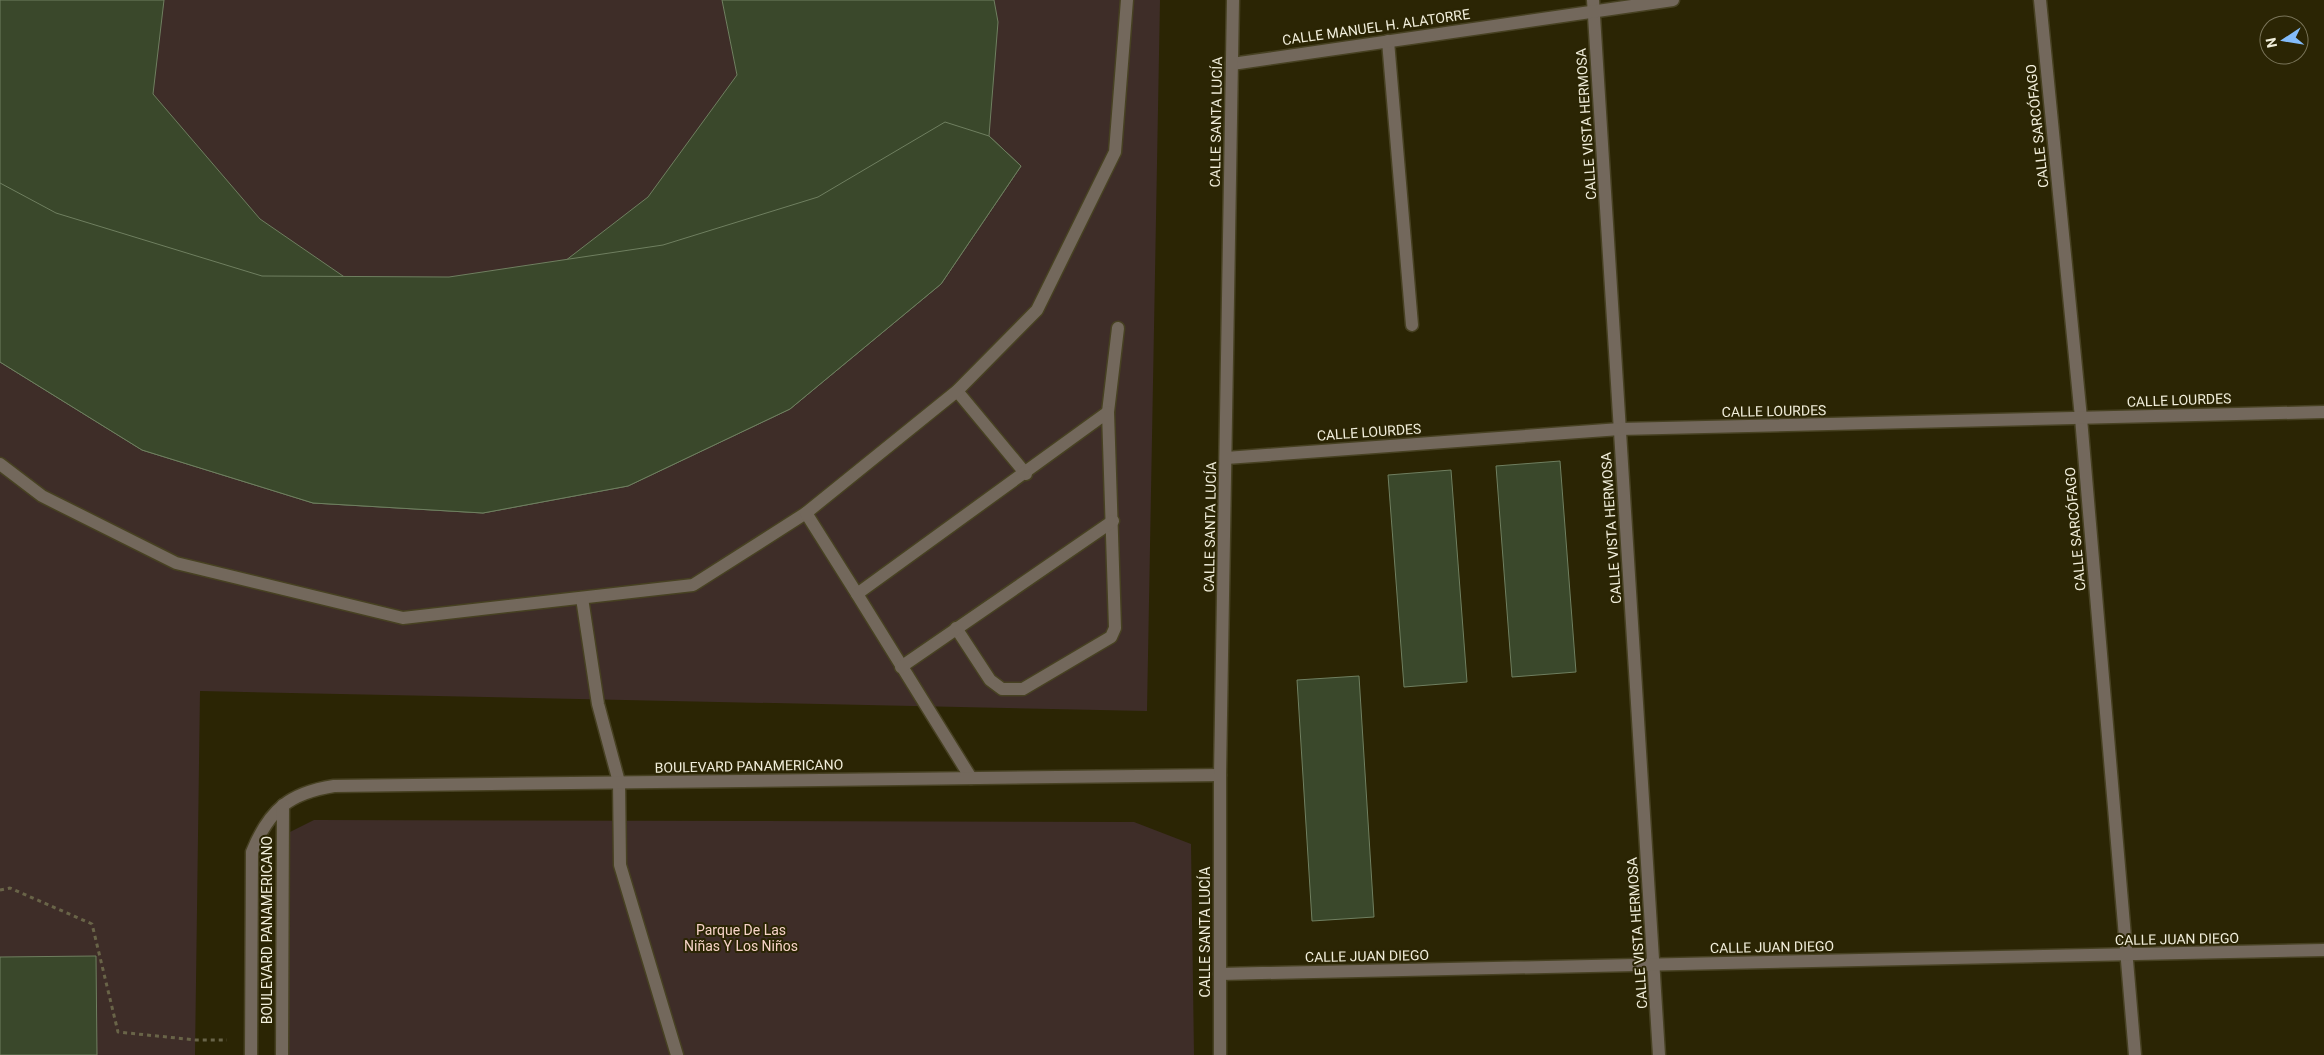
<svg xmlns="http://www.w3.org/2000/svg" width="2324" height="1055" viewBox="0 0 2324 1055" font-family="Roboto,sans-serif">
  <rect width="100%" height="100%" fill="#2b2504"/>
  <g fill="#3e2d28">
    <path d="M0,0H1160L1147,711L200,691L195,1055H0Z"/>
    <path d="M314,820L1134,822L1191,844L1194,1055H287L288,833Z"/>
  </g>
  <g fill="#3a482b" stroke="#6f7f60">
    <path d="M0,0H164L153,94L260,219L407,320L504,308L648,197L737,75L722,0H994L998,22L989,136L1021,166L941,284L790,409L628,486L483,513L313,503L142,450L0,362Z"/>
    <path d="M945,122L989,136L1021,166L941,284L790,409L628,486L483,513L313,503L142,450L0,362V183L56,213L262,276L449,277L663,245L818,197Z"/>
    <path d="M1560,461L1576,672L1512,677L1496,466Z"/>
    <path d="M1451,470L1467,682L1404,687L1388,475Z"/>
    <path d="M1359,676L1374,917L1312,921L1297,680Z"/>
    <path d="M96,956L97,1055H0V957Z"/>
  </g>
  <g fill="none" stroke-linecap="round" stroke-linejoin="round">
    <defs>
      <g id="lane">
        <path d="M957,391L1026,474"/>
        <path d="M1108,412L1118,328"/>
        <path d="M0,464L42,496L176,563L403,618L693,585L806,513"/>
        <path d="M857,594L806,513L957,391L1037,310L1115,152L1127,0"/>
        <path d="M582,598L598,704L619,782"/>
        <path d="M956,628L990,680L1002,689H1023L1111,637L1115,628L1108,412L857,594L971,778"/>
        <path d="M901,667L1113,521"/>
      </g>
      <g id="street">
        <path d="M1593,0L1659,1055"/>
        <path d="M2040,0L2081,418L2135,1055"/>
        <path d="M1388,41L1412,325"/>
        <path d="M1232,64L1673,0"/>
        <path d="M1226,458L1620,429L2324,412"/>
        <path d="M619,782L620,865L677,1055"/>
        <path d="M1220,974L2324,950"/>
        <path d="M251,1055L252,852C269,810 289,793 334,786L1220,775"/>
        <path d="M282,1055L283,805"/>
        <path d="M1220,1055V775L1233,0"/>
      </g>
    </defs>
    <use href="#lane" stroke="#474122" stroke-width="15"/>
    <use href="#street" stroke="#474122" stroke-width="15"/>
    <path stroke="#696448" stroke-width="3" stroke-dasharray="4 4" stroke-linecap="butt" d="M0,890L10,888L92,924L118,1032L196,1040H227"/>
    <use href="#lane" stroke="#73685c" stroke-width="12"/>
    <use href="#street" stroke="#73685c" stroke-width="12"/>
  </g>
  <g text-anchor="middle" stroke-width="4" stroke-linejoin="round" paint-order="stroke">
    <g font-size="14" fill="#f1eedb" stroke="#2b2504">
      <text transform="translate(1376 27) rotate(-8)" y="5">CALLE MANUEL H. ALATORRE</text>
      <text transform="translate(1216 122) rotate(-89)" y="5">CALLE SANTA LUCÍA</text>
      <text transform="translate(1586 124) rotate(-94)" y="5">CALLE VISTA HERMOSA</text>
      <text transform="translate(2037 126) rotate(-96)" y="5">CALLE SARCÓFAGO</text>
      <text transform="translate(2179 400) rotate(-2)" y="5">CALLE LOURDES</text>
      <text transform="translate(1774 411) rotate(-1)" y="5">CALLE LOURDES</text>
      <text transform="translate(1369 432) rotate(-4)" y="5">CALLE LOURDES</text>
      <text transform="translate(1210 527) rotate(-89)" y="5">CALLE SANTA LUCÍA</text>
      <text transform="translate(1611 528) rotate(-94)" y="5">CALLE VISTA HERMOSA</text>
      <text transform="translate(2075 529) rotate(-95)" y="5">CALLE SARCÓFAGO</text>
      <text transform="translate(749 766) rotate(-1)" y="5">BOULEVARD PANAMERICANO</text>
      <text transform="translate(267 930) rotate(-90)" y="5">BOULEVARD PANAMERICANO</text>
      <text transform="translate(1205 932) rotate(-90)" y="5">CALLE SANTA LUCÍA</text>
      <text transform="translate(1637 933) rotate(-94)" y="5">CALLE VISTA HERMOSA</text>
      <text transform="translate(2177 939) rotate(-1)" y="5">CALLE JUAN DIEGO</text>
      <text transform="translate(1772 947) rotate(-1)" y="5">CALLE JUAN DIEGO</text>
      <text transform="translate(1367 956) rotate(-1)" y="5">CALLE JUAN DIEGO</text>
    </g>
    <g font-size="14" fill="#f7d3c8" stroke="#2b2504">
      <text x="741" y="935">Parque De Las<tspan x="741" dy="16">Niñas Y Los Niños</tspan></text>
    </g>
  </g>
  <g transform="translate(2284 40) rotate(258)"><circle r="24" fill="#2b2504" stroke="#7a755a"/>
  <path d="M0-4L9 19L0 12L-9 19Z" fill="#83bcfb"/>
  <text y="-8" font-size="14" font-weight="bold" text-anchor="middle" fill="#f1eedb">N</text>
  </g>
</svg>
